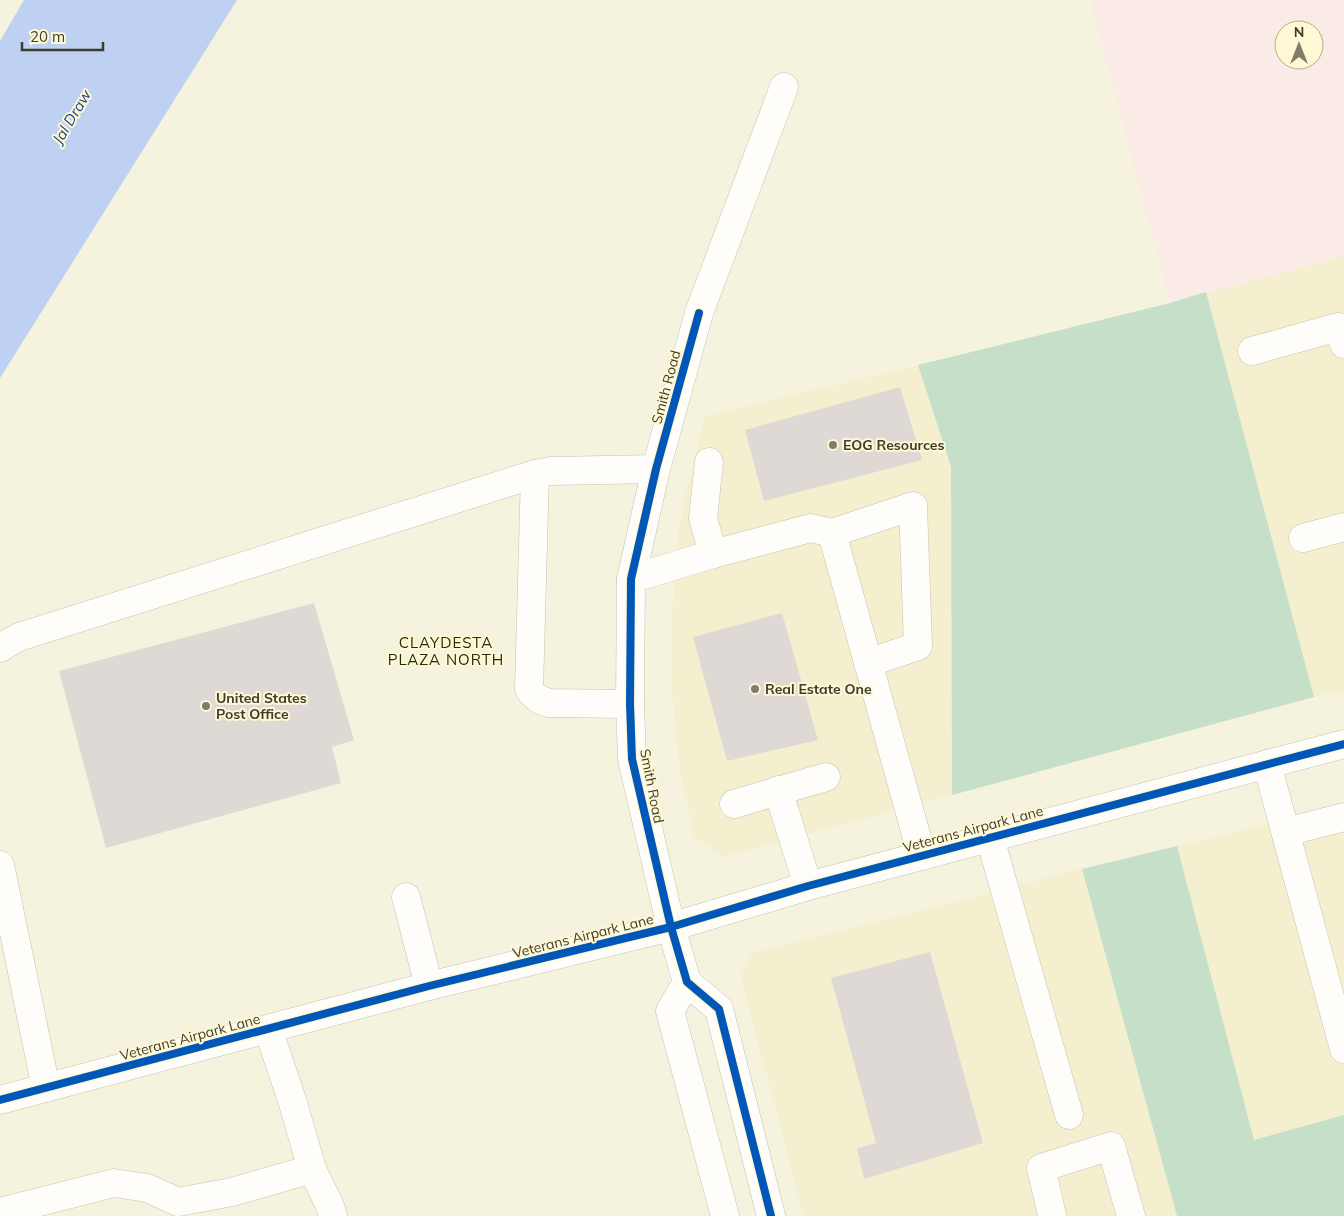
<svg xmlns="http://www.w3.org/2000/svg" width="1344" height="1216" viewBox="0 0 1344 1216" font-family="Mulish,sans-serif">
  <rect width="100%" height="100%" fill="#f5f2de"/>
  <g fill="#f4efcf">
    <path d="M1344,256V690L1314,697L1206,292Z"/>
    <path d="M918,365L951,467L952,795L724,856L695,838L680,774L672,689L673,601L679,526L704,417Z"/>
    <path d="M1344,805V1115L1254,1140L1177,846Z"/>
    <path d="M1082,869L1177,1216H804L740,974L751,954Z"/>
  </g>
  <path fill="#faebe7" fill-rule="evenodd" d="M1090,0H1344V256L1170,303ZM1284,30H1314V60H1284Z"/>
  <g fill="#c6dfc9">
    <path d="M1206,292L1314,697L952,795L951,467L918,365L1170,303Z"/>
    <path d="M1177,846L1254,1140L1344,1115V1216H1177L1082,869Z"/>
  </g>
  <path fill="#bed1f2" d="M24,0H237L0,378V41Z"/>
  <g fill="#ded9d5">
    <path d="M900,387L922,460L764,501L745,430Z"/>
    <path d="M314,603L354,740L332,747L341,783L106,848L59,671Z"/>
    <path d="M782,613L818,740L727,761L693,637Z"/>
    <path d="M930,952L983,1143L864,1179L857,1148L876,1143L831,978Z"/>
  </g>
  <g fill="none" stroke-linecap="round" stroke-linejoin="round">
    <defs>
      <g id="minor">
        <path d="M1252,351L1338,327L1344,344"/>
        <path d="M709,462L703,518L713,554"/>
        <path d="M832,533L913,506L918,646L868,663"/>
        <path d="M1303,538L1344,527"/>
        <path d="M631,579L713,554L811,528L832,533L922,856"/>
        <path d="M0,648L19,637L535,474"/>
        <path d="M630,704L549,703C539,700 535,698 529,689L535,474L551,471L656,469"/>
        <path d="M1267,764L1344,1049"/>
        <path d="M778,790L808,886"/>
        <path d="M734,804L826,777"/>
        <path d="M1286,832L1344,817"/>
        <path d="M990,838L1069,1115"/>
        <path d="M0,865L46,1088"/>
        <path d="M406,897L429,986"/>
        <path d="M687,982L670,1011L725,1216"/>
        <path d="M0,1100L429,986L671,927L808,886L1344,744"/>
        <path d="M312,1169L330,1206L333,1216"/>
        <path d="M0,1212L114,1183L147,1188L178,1202L232,1192L312,1169L292,1100L268,1029"/>
        <path d="M1052,1215L1041,1168L1111,1146L1131,1216"/>
        <path d="M771,1216L719,1009L687,982L671,927L632,759L630,704L631,579L656,469L699,313L784,87"/>
      </g>
    </defs>
    <use href="#minor" stroke="#c5c2b3" stroke-width="29"/>
    <use href="#minor" stroke="#fefdfa" stroke-width="28"/>
    <defs>
      <g id="cycleway">
        <path d="M699,313L656,469L631,579L630,704L632,759L671,927L687,982L719,1009L771,1216"/>
        <path d="M0,1100L429,986L671,927L808,886L1344,744"/>
      </g>
    </defs>
    <use href="#cycleway" stroke="#fef8d5" stroke-width="11"/>
    <use href="#cycleway" stroke="#0057b8" stroke-width="8"/>
  </g>
  <g fill="#7f7c6c" stroke="#fef8d5" stroke-width="2">
    <circle cx="833" cy="445" r="5"/>
    <circle cx="755" cy="689" r="5"/>
    <circle cx="206" cy="706" r="5"/>
  </g>
  <g text-anchor="middle" stroke-width="4" stroke-linejoin="round" paint-order="stroke">
    <g font-size="14" fill="#3f3c2f" stroke="#fef8d5">
      <text transform="translate(666 387) rotate(-75)" y="5">Smith Road</text>
      <text transform="translate(652 786) rotate(79)" y="5">Smith Road</text>
      <text transform="translate(973 829) rotate(-15)" y="5">Veterans Airpark Lane</text>
      <text transform="translate(583 936) rotate(-14)" y="5">Veterans Airpark Lane</text>
      <text transform="translate(190 1037) rotate(-15)" y="5">Veterans Airpark Lane</text>
    </g>
    <g font-size="14" font-weight="bold" fill="#3f3c2f" stroke="#fef8d5" text-anchor="start">
      <text x="843" y="450">EOG Resources</text>
      <text x="765" y="694">Real Estate One</text>
      <text x="216" y="703">United States<tspan x="216" dy="16">Post Office</tspan></text>
    </g>
    <g font-size="15" font-style="italic" fill="#244383" stroke="#fef8d5">
      <text transform="translate(72 117) rotate(-59)" y="5">Jal Draw</text>
    </g>
    <g font-size="15" letter-spacing="1" fill="#262e07" stroke="#fef8d5">
      <text x="446" y="648">CLAYDESTA<tspan x="446" dy="17">PLAZA NORTH</tspan></text>
    </g>
  </g>
  <g transform="translate(1299 45)"><circle r="24" fill="#fef8d5" stroke="#b2ad93"/>
  <path d="M0-4L9 19L0 12L-9 19Z" fill="#7f7c6c"/>
  <text y="-8" font-size="14" font-weight="bold" text-anchor="middle" fill="#3f3c2f">N</text>
  </g>
  <path d="M22 42v8h81v-8" fill="none" stroke="#3f3c2f" stroke-width="2.5"/>
  <text x="30" y="42" font-size="15" fill="#3f3c2f" stroke="#fef8d5" stroke-width="4" paint-order="stroke">20 m</text>
</svg>
